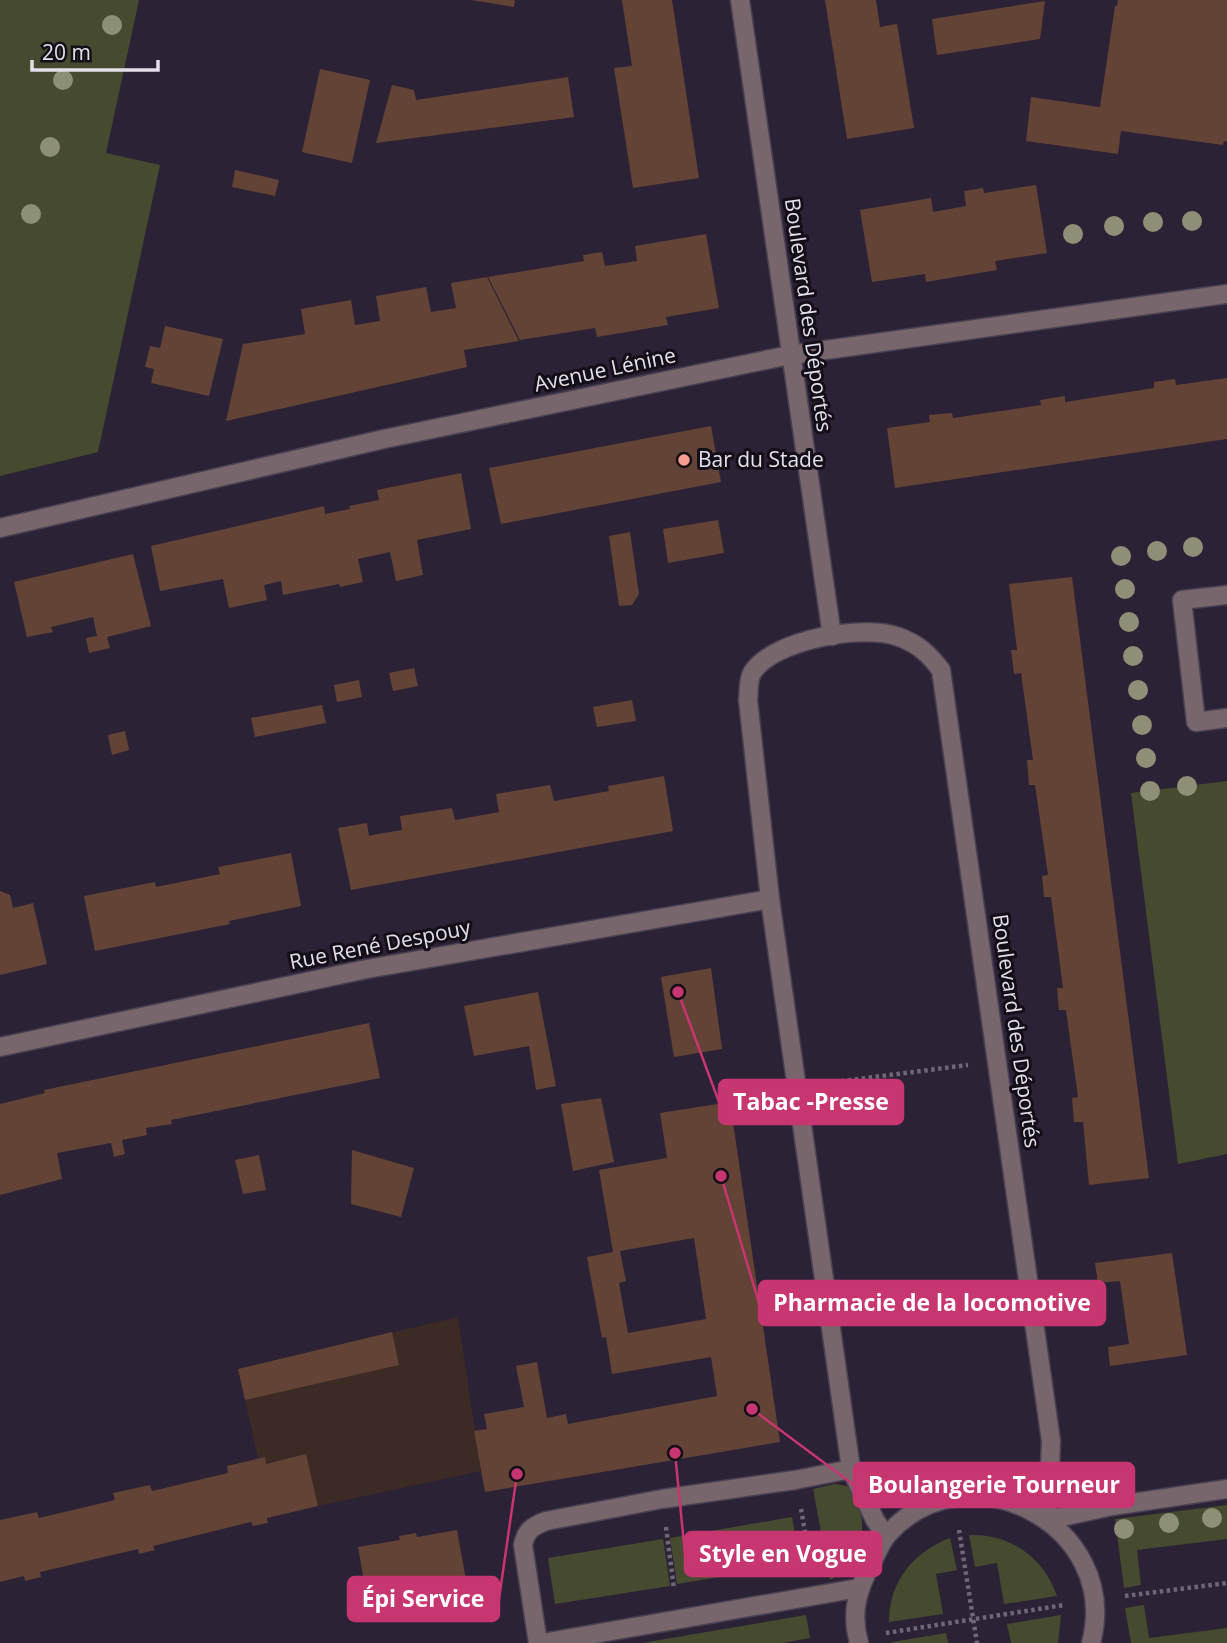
<svg xmlns="http://www.w3.org/2000/svg" width="1227" height="1643" viewBox="0 0 1227 1643" font-family="'Open Sans',sans-serif">
  <rect width="100%" height="100%" fill="#2c2236"/>
  <path fill="#3c2a24" d="M458,1317L481,1471L318,1506L306,1455L266,1464L265,1457L258,1458L238,1369Z"/>
  <g fill="#464a2f">
    <path d="M0,0H139L106,153L160,165L98,452L0,476Z"/>
    <path d="M1227,781V1154L1178,1164L1131,793Z"/>
    <path d="M835,1484L847,1486C856,1494 859,1504 861,1515C866,1544 854,1565 830,1580L813,1489Z"/>
    <path d="M1227,1505V1539L1137,1550L1141,1585L1124,1588L1115,1519Z"/>
    <path d="M792,1517L800,1564L677,1584L670,1538Z"/>
    <path d="M969,1535C1010,1533 1044,1558 1057,1596L1004,1604L997,1563L975,1567Z"/>
    <path d="M950,1538L957,1570L936,1574L943,1614L889,1622C889,1582 913,1552 950,1538Z"/>
    <path d="M663,1539L670,1586L555,1604L548,1558Z"/>
    <path d="M1144,1605L1149,1638L1227,1628V1643H1131L1125,1608Z"/>
    <path d="M806,1615L810,1638L782,1643H642Z"/>
    <path d="M1061,1615L1058,1643H1011L1007,1624Z"/>
    <path d="M946,1633L948,1643H892V1642Z"/>
  </g>
  <g fill="#624335" fill-rule="evenodd">
    <path d="M471,0H515L514,7Z"/>
    <path d="M622,0H672L699,178L633,188L614,68L632,66Z"/>
    <path d="M825,0H876L880,27L897,24L914,128L847,139Z"/>
    <path d="M1118,0H1227V142L1224,141L1223,145L1121,131L1118,154L1026,141L1031,97L1100,107L1115,6H1117Z"/>
    <path d="M1045,1L1040,39L937,55L932,19Z"/>
    <path d="M320,69L370,80L352,163L302,152Z"/>
    <path d="M568,77L574,117L376,143L392,85L414,90L416,100Z"/>
    <path d="M235,170L279,180L275,196L232,187Z"/>
    <path d="M1036,185L1047,253L995,261L997,270L926,282L925,274L872,282L860,210L931,198L933,212L966,206L964,191L983,188L984,193Z"/>
    <path d="M706,234L719,308L666,317L668,325L597,337L595,328L520,340L488,277L584,261L583,255L602,252L605,266L637,261L635,246Z"/>
    <path d="M487,277L519,341L464,350L467,367L226,421L243,344L305,334L301,309L351,300L355,325L380,321L376,296L426,287L431,312L456,308L451,283Z"/>
    <path d="M165,326L223,339L209,396L151,383L154,369L145,367L150,346L160,348Z"/>
    <path d="M1227,378V439L895,488L887,428L930,422L929,415L952,413L953,418L1041,405L1040,400L1065,396V402L1154,388V382L1175,379L1176,385Z"/>
    <path d="M711,426L721,482L501,524L489,468Z"/>
    <path d="M461,473L471,529L417,540L423,575L396,581L390,552L358,559L363,582L340,587L339,584L283,595L281,581L264,585L267,600L229,608L223,579L160,591L151,546L324,506L325,514L350,509L349,506L379,500L377,490Z"/>
    <path d="M718,520L724,553L668,563L663,529Z"/>
    <path d="M630,532L639,594L632,605L619,606L609,536Z"/>
    <path d="M133,554L151,626L107,637L110,648L89,653L86,638L97,636L93,617L51,627L53,632L27,637L14,582Z"/>
    <path d="M1072,577L1149,1178L1089,1185L1083,1122H1074L1072,1098L1078,1097L1066,1010H1059L1057,988H1063L1051,897H1044L1042,876L1048,875L1035,785H1029L1027,760H1033L1021,673L1014,674L1011,650H1017L1009,584Z"/>
    <path d="M414,668L418,686L393,691L389,673Z"/>
    <path d="M359,680L362,697L337,702L334,685Z"/>
    <path d="M632,700L636,721L597,727L593,707Z"/>
    <path d="M322,705L326,723L255,737L251,718Z"/>
    <path d="M125,731L129,750L112,755L108,735Z"/>
    <path d="M664,776L673,831L351,890L338,828L367,823L369,836L372,835L402,830L400,816L452,808L455,820L499,812L496,794L550,785L554,801L609,791L608,786Z"/>
    <path d="M291,853L301,906L229,921L230,924L95,951L84,896L155,882L156,887L220,874L218,867Z"/>
    <path d="M0,891L10,895L13,908L33,903L47,964L0,975Z"/>
    <path d="M711,968L722,1049L674,1057L661,977Z"/>
    <path d="M538,992L556,1086L536,1090L529,1046L474,1056L464,1006Z"/>
    <path d="M369,1023L380,1078L171,1120L172,1124L146,1128L147,1135L122,1140L125,1154L114,1157L111,1143L57,1153L62,1179L0,1195V1104L45,1093L44,1090Z"/>
    <path d="M601,1098L614,1162L573,1171L561,1104Z"/>
    <path d="M730,1102L780,1442L485,1492L474,1431L487,1429L484,1414L524,1407L516,1366L537,1362L547,1418L566,1414L568,1424L717,1396L711,1357L612,1374L606,1337L602,1338L587,1257L613,1252L599,1170L667,1158L660,1113ZM694,1238L706,1319L628,1333L619,1283L626,1281L620,1251Z"/>
    <path d="M352,1150L414,1168L401,1217L351,1204Z"/>
    <path d="M259,1155L266,1190L243,1194L235,1160Z"/>
    <path d="M1172,1253L1187,1355L1110,1366L1108,1347L1129,1344L1120,1281L1098,1283L1095,1263Z"/>
    <path d="M392,1332L399,1365L245,1400L238,1369Z"/>
    <path d="M306,1454L318,1506L267,1518L268,1523L253,1526L251,1522L153,1546L155,1550L139,1554L138,1549L40,1572L41,1577L25,1581L24,1576L0,1582V1520L37,1512L39,1518L115,1500L113,1493L150,1485L152,1491L228,1473L227,1466L265,1457L266,1464Z"/>
    <path d="M457,1530L466,1580L367,1597L358,1547L400,1540L399,1536L416,1533L417,1537Z"/>
  </g>
  <g fill="none" stroke-linecap="round" stroke-linejoin="round">
    <defs>
      <g id="minor">
        <path d="M740,0L832,636"/>
        <path d="M0,528L384,439L790,355L1227,294"/>
        <path d="M1227,595L1182,600L1196,722L1227,718"/>
        <path d="M0,1047L367,969L770,899"/>
        <path d="M1048,1520L1112,1506L1227,1489"/>
        <path d="M886,1536L875,1520L851,1469L770,899L748,700C749,692 748,680 752,673C773,639 864,624 899,637C918,644 929,654 941,670L1051,1441L1048,1520"/>
        <path d="M538,1643L523,1545C526,1530 533,1526 546,1521L662,1499L795,1480L851,1469"/>
        <path d="M542,1643L859,1588"/>
        <path d="M859,1643C850,1612 858,1589 872,1562C877,1553 881,1542 888,1534C969,1445 1122,1526 1091,1643"/>
      </g>
    </defs>
    <use href="#minor" stroke="#4a4053" stroke-width="21"/>
    <g stroke="#6f6778" stroke-width="4.5" stroke-dasharray="3.5 3.5" stroke-linecap="butt">
      <path d="M827,1083L968,1065"/>
      <path d="M801,1509L811,1566"/>
      <path d="M666,1527L674,1589"/>
      <path d="M959,1530L977,1643"/>
      <path d="M1125,1596L1227,1583"/>
      <path d="M886,1633L1064,1605"/>
    </g>
    <use href="#minor" stroke="#77666b" stroke-width="18"/>
  </g>
  <g fill="#8f8f77">
    <circle cx="112" cy="25" r="10"/>
    <circle cx="63" cy="80" r="10"/>
    <circle cx="50" cy="147" r="10"/>
    <circle cx="31" cy="214" r="10"/>
    <circle cx="1192" cy="221" r="10"/>
    <circle cx="1153" cy="222" r="10"/>
    <circle cx="1114" cy="226" r="10"/>
    <circle cx="1073" cy="234" r="10"/>
    <circle cx="1193" cy="547" r="10"/>
    <circle cx="1157" cy="551" r="10"/>
    <circle cx="1121" cy="556" r="10"/>
    <circle cx="1125" cy="589" r="10"/>
    <circle cx="1129" cy="622" r="10"/>
    <circle cx="1133" cy="656" r="10"/>
    <circle cx="1138" cy="690" r="10"/>
    <circle cx="1142" cy="725" r="10"/>
    <circle cx="1146" cy="758" r="10"/>
    <circle cx="1187" cy="786" r="10"/>
    <circle cx="1150" cy="791" r="10"/>
    <circle cx="1212" cy="1518" r="10"/>
    <circle cx="1169" cy="1523" r="10"/>
    <circle cx="1124" cy="1529" r="10"/>
  </g>
  <circle fill="#f59d8f" stroke="#130e17" stroke-width="2.5" cx="684" cy="460" r="7"/>
  <g text-anchor="middle" stroke-width="6" stroke-linejoin="round" paint-order="stroke">
    <g font-size="21" fill="#e5dfec" stroke="#130e17">
      <text transform="translate(808 315) rotate(82)" y="7">Boulevard des Déportés</text>
      <text transform="translate(605 370) rotate(-12)" y="7">Avenue Lénine</text>
      <text transform="translate(380 945) rotate(-11)" y="7">Rue René Despouy</text>
      <text transform="translate(1016 1031) rotate(82)" y="7">Boulevard des Déportés</text>
    </g>
    <g font-size="21" fill="#e5dfec" stroke="#130e17" text-anchor="start">
      <text x="698" y="467">Bar du Stade</text>
    </g>
  </g>
  <path fill="none" stroke="#c73671" stroke-width="2.5" d="M678 992L719 1102M721 1176L759 1303M752 1409L854 1485M675 1453L685 1554M517 1474L499 1599"/>
  <g fill="#c73671" stroke="#130e17" stroke-width="2.5">
    <circle cx="678" cy="992" r="7"/>
    <circle cx="721" cy="1176" r="7"/>
    <circle cx="752" cy="1409" r="7"/>
    <circle cx="675" cy="1453" r="7"/>
    <circle cx="517" cy="1474" r="7"/>
  </g>
  <g fill="#c73671" stroke="#c73671" stroke-width="2.5">
    <rect x="719" y="1080" width="184" height="44" rx="7"/>
    <rect x="759" y="1281" width="346" height="44" rx="7"/>
    <rect x="854" y="1463" width="280" height="44" rx="7"/>
    <rect x="685" y="1532" width="196" height="44" rx="7"/>
    <rect x="348" y="1577" width="151" height="44" rx="7"/>
  </g>
  <g font-size="23" text-anchor="middle" font-weight="bold" fill="#fff">
    <text x="811" y="1110">Tabac -Presse</text>
    <text x="932" y="1311">Pharmacie de la locomotive</text>
    <text x="994" y="1493">Boulangerie Tourneur</text>
    <text x="783" y="1562">Style en Vogue</text>
    <text x="423" y="1607">Épi Service</text>
  </g>
  <path d="M32 60v10h126v-10" fill="none" stroke="#e5dfec" stroke-width="3.5"/>
  <text x="42" y="60" font-size="21" fill="#e5dfec" stroke="#130e17" stroke-width="5" paint-order="stroke">20 m</text>
</svg>
